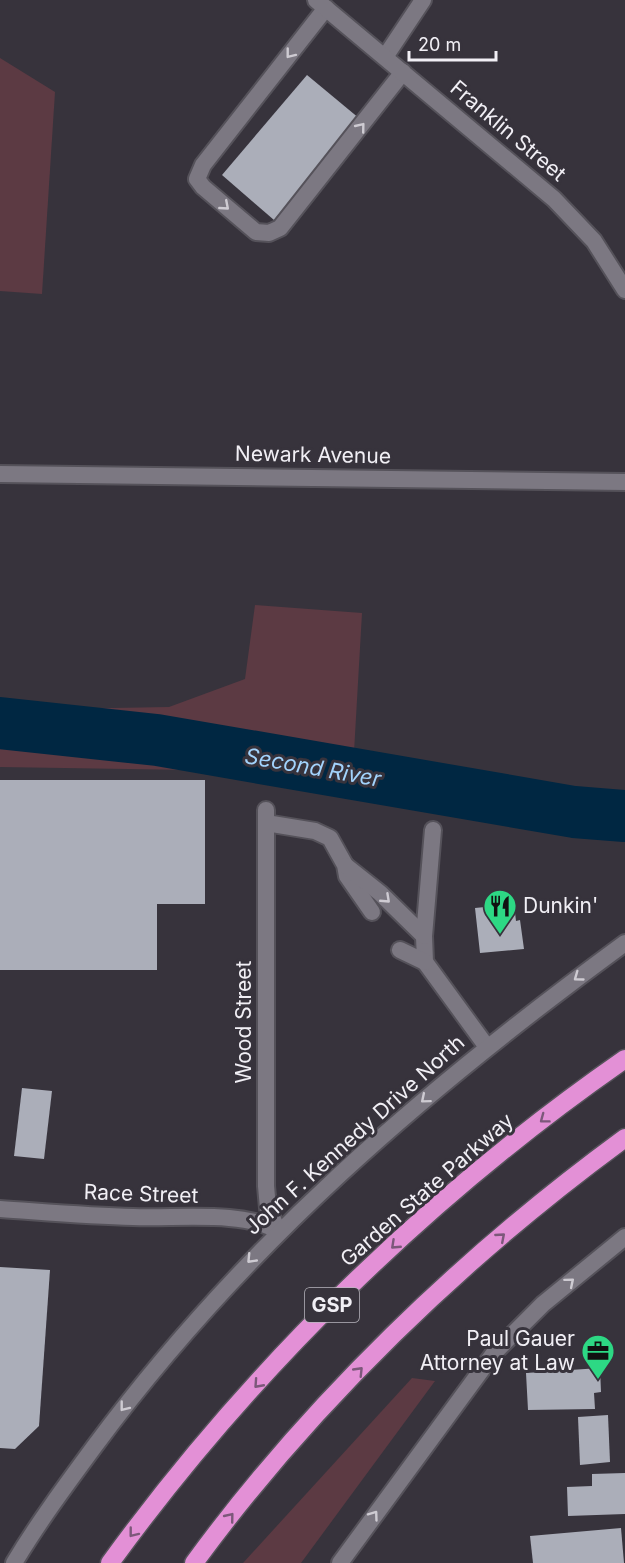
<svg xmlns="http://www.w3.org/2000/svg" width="625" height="1563" viewBox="0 0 625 1563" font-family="Inter,sans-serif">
  <rect width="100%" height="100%" fill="#37333c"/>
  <g fill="#5c3a43">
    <path d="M0,58L55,92L42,294L0,291Z"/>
    <path d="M255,605L362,613L354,752L191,770L0,767V710L169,707L245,679Z"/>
    <path d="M412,1378L435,1381L301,1563H243Z"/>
  </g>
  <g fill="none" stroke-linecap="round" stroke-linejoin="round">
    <path stroke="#002742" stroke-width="52" d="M0,723L157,740L574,812L625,816"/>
  </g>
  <g fill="#abaeb9">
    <path d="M307,75L360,119L274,220L222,175Z"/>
    <path d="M0,780H205V904H157V970H0Z"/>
    <path d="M514,904L516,921L520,920L524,949L480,953L475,908Z"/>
    <path d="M22,1088L52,1091L44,1159L14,1156Z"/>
    <path d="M0,1267L50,1270L39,1426L15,1449L0,1448Z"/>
    <path d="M600,1368L601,1392L594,1393L595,1409L528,1410L526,1373Z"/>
    <path d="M608,1415L610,1462L580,1465L578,1417Z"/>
    <path d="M625,1473V1514L568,1516L567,1487L592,1486V1474Z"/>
    <path d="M621,1528L624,1563H533L530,1536Z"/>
  </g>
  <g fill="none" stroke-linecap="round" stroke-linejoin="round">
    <defs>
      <g id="service">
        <path d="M326,8L203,165L197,179L203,187L256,232L269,233L280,228L403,72"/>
        <path d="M266,823L315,831L330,838L345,865L347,876L372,912"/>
        <path d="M433,830L424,936L425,962L487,1047"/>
        <path d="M346,866L380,893L424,936"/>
        <path d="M400,950L425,962"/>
      </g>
      <g id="minor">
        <path d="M385,57L423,0"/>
        <path d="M0,474L625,482"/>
        <path d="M266,810V1186L268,1208L278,1231"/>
        <path d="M0,1209C44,1212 89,1216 133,1217C175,1219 244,1210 278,1231"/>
      </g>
      <g id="secondary">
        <path d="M316,0L554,199L594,241L625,290"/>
        <path d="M14,1563C38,1523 66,1485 94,1447C244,1244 423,1091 625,943"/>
        <path d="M340,1563L494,1353L543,1304L625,1237"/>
      </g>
      <g id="motorway">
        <path d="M110,1563C251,1369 429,1195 625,1059"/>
        <path d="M194,1563C311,1403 465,1255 625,1138"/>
      </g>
    </defs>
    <use href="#service" stroke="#55525a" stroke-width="20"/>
    <use href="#minor" stroke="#55525a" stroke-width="20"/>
    <use href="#secondary" stroke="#55525a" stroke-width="20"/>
    <use href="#motorway" stroke="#55525a" stroke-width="21"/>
    <use href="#service" stroke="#7c7882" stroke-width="16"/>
    <use href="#minor" stroke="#7c7882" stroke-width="16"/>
    <use href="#secondary" stroke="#7c7882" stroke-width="16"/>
    <use href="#motorway" stroke="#e390d6" stroke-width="18"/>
  </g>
  <defs><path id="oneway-chevron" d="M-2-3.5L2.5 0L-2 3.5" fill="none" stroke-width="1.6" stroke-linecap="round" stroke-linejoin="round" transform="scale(1.5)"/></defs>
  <g stroke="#cecbd2">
    <use href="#oneway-chevron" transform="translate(290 54) rotate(128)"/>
    <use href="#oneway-chevron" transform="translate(361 127) rotate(-51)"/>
    <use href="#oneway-chevron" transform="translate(225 206) rotate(41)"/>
    <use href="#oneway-chevron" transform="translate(386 899) rotate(43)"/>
    <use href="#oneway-chevron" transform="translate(578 977) rotate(144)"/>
    <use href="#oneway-chevron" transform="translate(425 1099) rotate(140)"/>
    <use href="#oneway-chevron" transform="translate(251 1259) rotate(134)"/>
    <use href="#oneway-chevron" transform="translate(570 1282) rotate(-40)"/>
    <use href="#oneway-chevron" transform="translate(124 1407) rotate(128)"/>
    <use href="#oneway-chevron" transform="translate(374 1515) rotate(-54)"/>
  </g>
  <g stroke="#7c587a">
    <use href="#oneway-chevron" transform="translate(544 1119) rotate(143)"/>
    <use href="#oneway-chevron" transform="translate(501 1237) rotate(-41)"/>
    <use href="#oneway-chevron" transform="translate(395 1245) rotate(137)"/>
    <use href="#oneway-chevron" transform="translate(359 1371) rotate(-46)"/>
    <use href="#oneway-chevron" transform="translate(258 1384) rotate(132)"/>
    <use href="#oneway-chevron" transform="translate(230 1517) rotate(-51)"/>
    <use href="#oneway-chevron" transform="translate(133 1533) rotate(128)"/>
  </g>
  <defs>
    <symbol id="restaurant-pin" viewBox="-11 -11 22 30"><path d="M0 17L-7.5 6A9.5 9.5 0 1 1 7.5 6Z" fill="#2dd884" stroke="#37333c"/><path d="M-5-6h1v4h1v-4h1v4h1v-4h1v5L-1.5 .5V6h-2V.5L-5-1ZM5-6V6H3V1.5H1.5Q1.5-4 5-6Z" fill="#111"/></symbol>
    <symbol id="office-pin" viewBox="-11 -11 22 30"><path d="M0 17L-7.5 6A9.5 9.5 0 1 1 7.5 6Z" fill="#2dd884" stroke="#37333c"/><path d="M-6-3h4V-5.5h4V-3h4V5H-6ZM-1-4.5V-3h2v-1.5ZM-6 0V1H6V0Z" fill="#111"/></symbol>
  </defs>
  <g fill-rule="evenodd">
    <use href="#restaurant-pin" x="481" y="887" width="38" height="52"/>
    <use href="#office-pin" x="579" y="1332" width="38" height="52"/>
  </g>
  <g text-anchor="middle" stroke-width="6" stroke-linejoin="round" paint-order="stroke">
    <rect fill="#37333c" stroke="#b9b7be" stroke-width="1.5" x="305" y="1288" width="54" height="34" rx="4.5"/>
    <g font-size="20" font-weight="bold" fill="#f1eff5">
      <text x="332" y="1312">GSP</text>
    </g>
    <g font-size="21" fill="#f1eff5" stroke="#37333c">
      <text transform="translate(508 131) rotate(40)" y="7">Franklin Street</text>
      <text transform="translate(313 455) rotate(1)" y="7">Newark Avenue</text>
      <text transform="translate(244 1022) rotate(-90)" y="7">Wood Street</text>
      <text transform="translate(355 1135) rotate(-42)" y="7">John F. Kennedy Drive North</text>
      <text transform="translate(427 1190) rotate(-41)" y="7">Garden State Parkway</text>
      <text transform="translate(141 1194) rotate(2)" y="7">Race Street</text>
    </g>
    <g font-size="21" fill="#f1eff5" stroke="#37333c" text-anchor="start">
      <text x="523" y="913">Dunkin'</text>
      <text x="575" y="1346" text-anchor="end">Paul Gauer<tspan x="575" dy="24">Attorney at Law</tspan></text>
    </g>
    <g font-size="22" font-style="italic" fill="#a2d3fc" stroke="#37333c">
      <text transform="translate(313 767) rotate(10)" y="8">Second River</text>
    </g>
  </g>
  <path d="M409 51v9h87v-9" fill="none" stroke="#f1eff5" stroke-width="3"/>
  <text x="418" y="51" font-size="18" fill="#f1eff5" stroke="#37333c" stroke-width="4.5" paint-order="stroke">20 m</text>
</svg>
